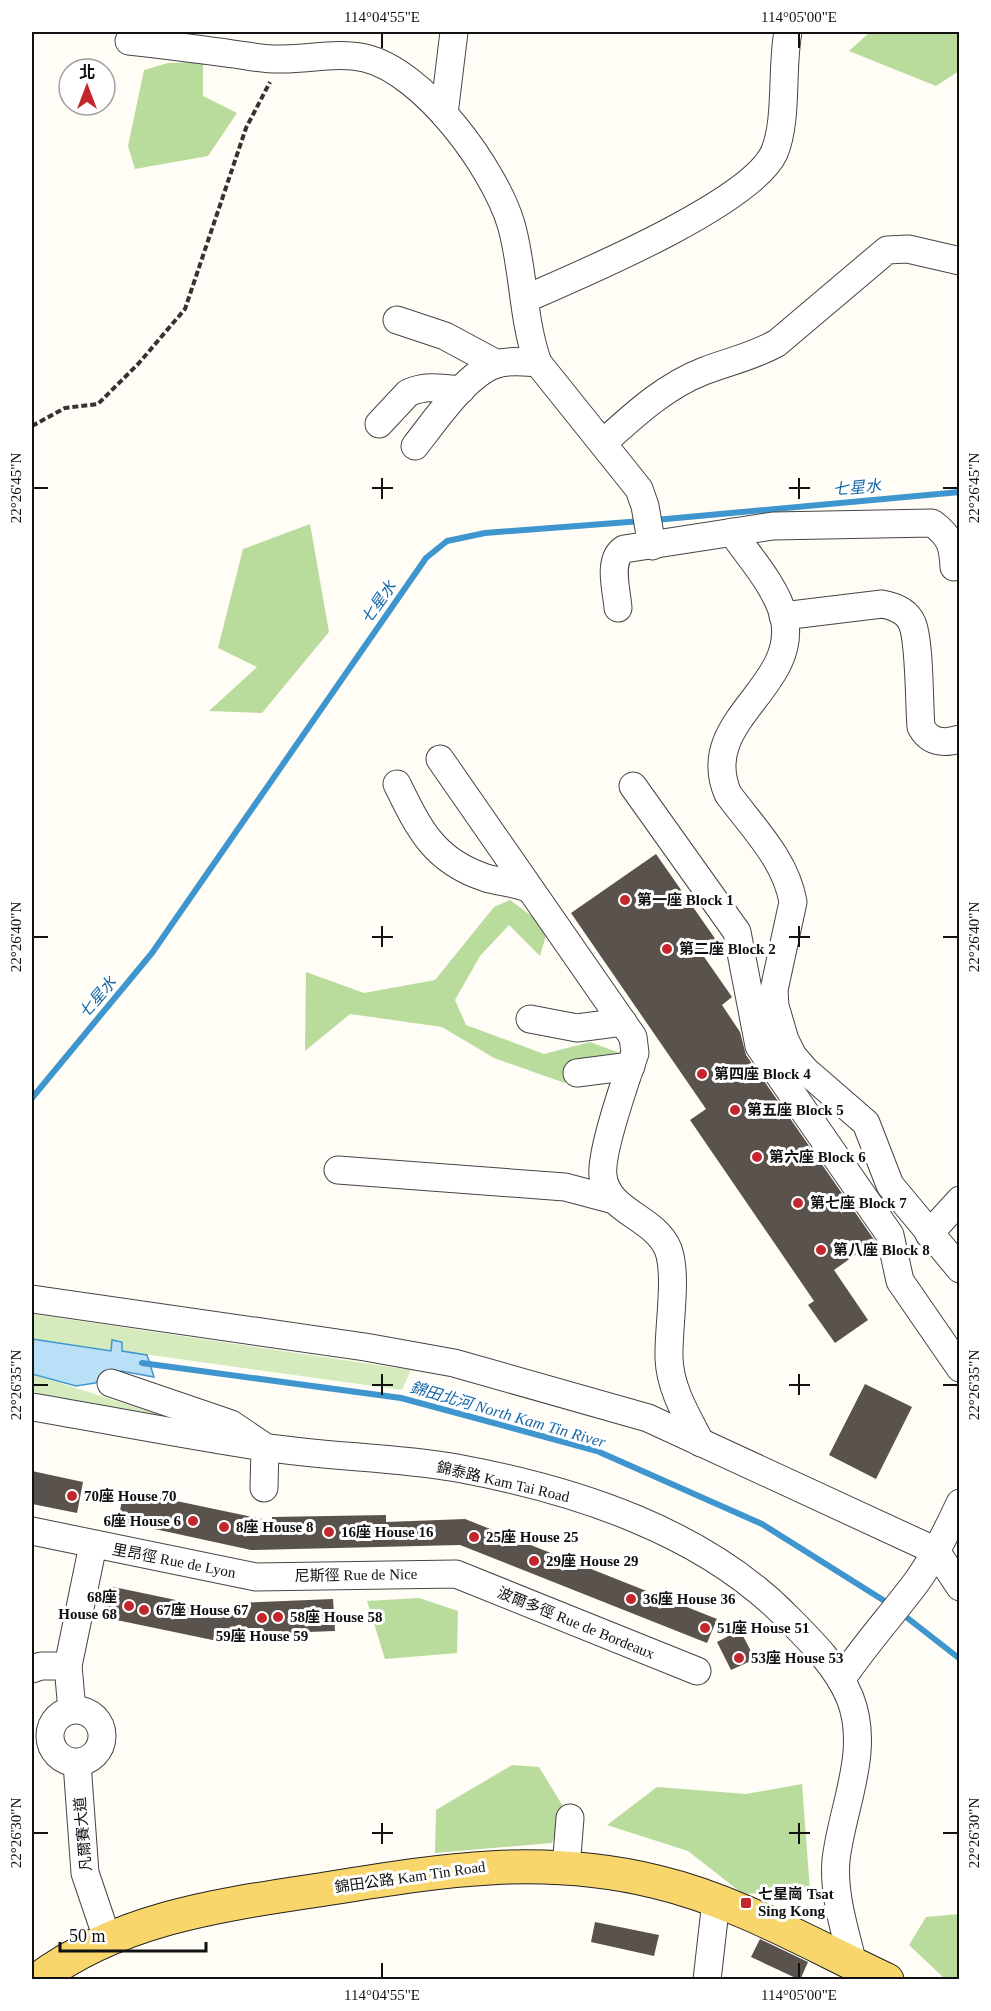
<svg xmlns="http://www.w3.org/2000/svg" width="991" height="2011" viewBox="0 0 991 2011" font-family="'Times New Roman','Noto Sans TC',serif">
  <rect width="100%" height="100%" fill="#fffdf5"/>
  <g fill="#d5ebbd">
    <path d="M32,1314L411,1370L402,1390L122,1351V1342L112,1340L111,1352L32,1340Z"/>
    <path d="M32,1374L185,1423L81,1408L32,1391Z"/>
  </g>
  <g fill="#b9dc9c">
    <path d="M870,32H959V71L936,86L849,51Z"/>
    <path d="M203,62V96L237,113L208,156L135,169L128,146L144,70L168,63Z"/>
    <path d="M310,524L329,632L262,713L209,711L257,667L218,648L243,549Z"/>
    <path d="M510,900L548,928L540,956L509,925L480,956L455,1000L466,1025L544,1054L590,1042L620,1053L565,1083L494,1058L442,1027L350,1014L305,1051L306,972L364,993L435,980L494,907Z"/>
    <path d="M419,1598L458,1611L457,1653L385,1659L367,1601Z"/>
    <path d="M512,1765L539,1767L564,1808L552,1843L435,1853L436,1810Z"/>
    <path d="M802,1784L810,1891L743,1894L688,1851L607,1825L657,1787L746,1794Z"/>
    <path d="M959,1914V1979H945L909,1945L926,1917Z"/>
  </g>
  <path fill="#b9e0f7" stroke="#3f96cf" stroke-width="1.5" d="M32,1339L111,1351L112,1340L122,1342V1351L147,1355L154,1377L121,1371L95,1383L76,1386L32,1374Z"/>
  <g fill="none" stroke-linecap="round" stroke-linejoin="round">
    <g stroke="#3f96cf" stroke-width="6">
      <path d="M655,520L960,492"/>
      <path d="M32,1098L152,953L426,558L447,541L485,533L642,521"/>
      <path d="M142,1363L401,1398L597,1451L762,1524L891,1605"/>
      <path d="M901,1613L960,1659"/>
    </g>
  </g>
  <g fill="#5a524d">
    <path d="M656,854L716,940L700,951L732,997L722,1005L740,1032L746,1055L875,1241L834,1270L868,1320L835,1343L808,1305L814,1301L690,1120L706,1109L571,913Z"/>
    <path d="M865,1384L912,1407L876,1479L829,1455Z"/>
    <path d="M32,1471L83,1482L77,1513L32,1504Z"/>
    <path d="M124,1490L272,1521V1517L386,1515V1522L465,1519L717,1619L707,1643L460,1545L251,1550L118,1521Z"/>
    <path d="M109,1586L238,1613L237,1603L333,1599L335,1631L229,1635L227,1643L102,1617Z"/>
    <path d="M740,1630L755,1659L731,1670L717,1642Z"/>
    <path d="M595,1922L659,1935L654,1956L591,1942Z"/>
    <path d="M760,1939L808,1962L800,1980L751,1957Z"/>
  </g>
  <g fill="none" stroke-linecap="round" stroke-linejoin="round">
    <defs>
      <g id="minor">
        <path d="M129,41C164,45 198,49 233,54C249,56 267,60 283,59C311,59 337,52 365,58C424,72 494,168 511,224C524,269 522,318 538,363L639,489L645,506L652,546"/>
        <path d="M444,114L454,32"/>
        <path d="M525,299C580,275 750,204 774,153C788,121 781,67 788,32"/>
        <path d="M397,320L445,336L497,364"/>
        <path d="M379,424L408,393C425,385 442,388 461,390"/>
        <path d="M603,443C634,415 665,386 704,371C730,361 752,357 777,343L887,250L908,249L960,261"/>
        <path d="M415,446C435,421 465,375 496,364C509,360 524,362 538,363"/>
        <path d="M732,532C750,558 776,586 784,617C800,688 696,720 728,794C753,828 786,860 793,902L774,990L775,1006L785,1040L793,1056L806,1071L866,1123L890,1185L960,1269"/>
        <path d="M618,608C617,591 607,560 624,549L773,526L932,523C950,536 953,545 954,567"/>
        <path d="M783,616L882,604C893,606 907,611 912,623C920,641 919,705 921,727C930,743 943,744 960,739"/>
        <path d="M440,759L633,1037L635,1053C626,1079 600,1153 603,1176C607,1212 655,1217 668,1249C678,1275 668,1328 669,1358C670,1389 687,1416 701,1443"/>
        <path d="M397,784C419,829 434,861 486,878C500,882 516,883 530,889"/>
        <path d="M633,786L737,932L759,1046L890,1235L900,1281L960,1368"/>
        <path d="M530,1019L577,1028L623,1022"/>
        <path d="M577,1073L631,1066"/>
        <path d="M338,1170L565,1187L614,1200"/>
        <path d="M929,1234L960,1200"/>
        <path d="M32,1299L365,1347L454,1363L648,1418L936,1551"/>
        <path d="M111,1383L231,1424L265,1447L264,1488"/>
        <path d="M32,1407C109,1420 186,1435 264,1447C327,1457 393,1457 457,1468C575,1490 704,1531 789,1619C812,1642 838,1668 850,1698C871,1751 842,1807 836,1860C833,1895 845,1930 853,1964"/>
        <path d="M32,1531L256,1577L456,1574L697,1671"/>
        <path d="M936,1551L960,1587"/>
        <path d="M32,1669L41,1666H68"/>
        <path d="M841,1680C864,1646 890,1617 915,1584C933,1560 947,1531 960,1503"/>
        <circle cx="76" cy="1736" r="26"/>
        <path d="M72,1710L68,1666L93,1545"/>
        <path d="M77,1763L85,1873L107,1938"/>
        <path d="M566,1868L570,1818"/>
        <path d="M707,1980L716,1901"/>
      </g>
      <path id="major" d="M37,1980C120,1918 220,1905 319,1890C437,1871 539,1853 657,1882C737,1901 812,1945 887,1980"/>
    </defs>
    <use href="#minor" stroke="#444" stroke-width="29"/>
    <use href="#major" stroke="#222" stroke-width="35"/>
    <path stroke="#333" stroke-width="4" stroke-dasharray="6 3" stroke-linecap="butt" d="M32,426L65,408L98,404L139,363L185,309L246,128L270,82"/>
    <use href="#minor" stroke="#fff" stroke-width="27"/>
    <use href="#major" stroke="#f9d66b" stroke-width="33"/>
  </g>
  <path fill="none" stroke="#111" stroke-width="2" d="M382,33V48M799,33V48M382,478V499M799,478V499M33,488H48M372,488H393M789,488H810M943,488H958M382,926V947M799,926V947M33,937H48M372,937H393M789,937H810M943,937H958M382,1374V1395M799,1374V1395M33,1385H48M372,1385H393M789,1385H810M943,1385H958M382,1823V1844M799,1823V1844M33,1833H48M372,1833H393M789,1833H810M943,1833H958M382,1963V1978M799,1963V1978"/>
  <g fill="#c4262e" stroke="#fff" stroke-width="2">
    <circle cx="625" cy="900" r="6"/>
    <circle cx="667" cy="949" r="6"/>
    <circle cx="702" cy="1074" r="6"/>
    <circle cx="735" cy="1110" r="6"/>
    <circle cx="757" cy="1157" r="6"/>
    <circle cx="798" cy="1203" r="6"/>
    <circle cx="821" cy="1250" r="6"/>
    <circle cx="72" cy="1496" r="6"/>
    <circle cx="193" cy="1521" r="6"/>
    <circle cx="224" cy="1527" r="6"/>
    <circle cx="329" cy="1532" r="6"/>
    <circle cx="474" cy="1537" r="6"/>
    <circle cx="534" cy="1561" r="6"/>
    <circle cx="631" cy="1599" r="6"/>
    <circle cx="129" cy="1606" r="6"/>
    <circle cx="144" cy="1610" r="6"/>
    <circle cx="278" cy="1617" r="6"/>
    <circle cx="262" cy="1618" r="6"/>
    <circle cx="705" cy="1628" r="6"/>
    <circle cx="739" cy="1658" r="6"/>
    <rect x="740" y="1897" width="12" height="12" rx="3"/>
  </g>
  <g text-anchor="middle" stroke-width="6" stroke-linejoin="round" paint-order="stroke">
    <g font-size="15" font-weight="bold" fill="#111" stroke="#fff" text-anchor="start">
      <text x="637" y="905">第一座 Block 1</text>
      <text x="679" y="954">第二座 Block 2</text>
      <text x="714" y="1079">第四座 Block 4</text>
      <text x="747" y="1115">第五座 Block 5</text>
      <text x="769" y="1162">第六座 Block 6</text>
      <text x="810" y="1208">第七座 Block 7</text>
      <text x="833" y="1255">第八座 Block 8</text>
      <text x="84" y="1501">70座 House 70</text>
      <text x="181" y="1526" text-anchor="end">6座 House 6</text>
      <text x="236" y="1532">8座 House 8</text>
      <text x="341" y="1537">16座 House 16</text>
      <text x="486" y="1542">25座 House 25</text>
      <text x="546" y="1566">29座 House 29</text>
      <text x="117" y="1602" text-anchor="end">68座<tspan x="117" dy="17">House 68</tspan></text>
      <text x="643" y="1604">36座 House 36</text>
      <text x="156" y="1615">67座 House 67</text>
      <text x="290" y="1622">58座 House 58</text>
      <text x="717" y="1633">51座 House 51</text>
      <text x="262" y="1641" text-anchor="middle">59座 House 59</text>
      <text x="751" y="1663">53座 House 53</text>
      <text x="758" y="1899">七星崗 Tsat<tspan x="758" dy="17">Sing Kong</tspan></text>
    </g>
    <g font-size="15" fill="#111" stroke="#fff">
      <text transform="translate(503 1482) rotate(13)" y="5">錦泰路 Kam Tai Road</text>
      <text transform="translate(174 1561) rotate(11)" y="5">里昂徑 Rue de Lyon</text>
      <text transform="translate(356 1575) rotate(-1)" y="5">尼斯徑 Rue de Nice</text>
      <text transform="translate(576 1623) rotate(22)" y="5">波爾多徑 Rue de Bordeaux</text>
      <text transform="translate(83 1834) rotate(-95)" y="5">凡爾賽大道</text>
      <text transform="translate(410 1877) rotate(-8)" y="5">錦田公路 Kam Tin Road</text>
    </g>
    <g font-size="16" font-style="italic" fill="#1768a6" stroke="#fff">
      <text transform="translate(857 487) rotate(-5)" y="6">七星水</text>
      <text transform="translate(378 602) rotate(-55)" y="6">七星水</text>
      <text transform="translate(97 997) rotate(-50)" y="6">七星水</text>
      <text transform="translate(508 1414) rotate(16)" y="6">錦田北河 North Kam Tin River</text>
    </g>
  </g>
  <rect width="991" height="2011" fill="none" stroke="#ffffff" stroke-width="66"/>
  <g transform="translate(87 87)"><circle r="28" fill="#ffffff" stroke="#a0a0a0" stroke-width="1.5"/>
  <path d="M0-4.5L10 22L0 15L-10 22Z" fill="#c4262e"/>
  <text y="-9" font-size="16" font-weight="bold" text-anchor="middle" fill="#111111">北</text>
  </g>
  <path d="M60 1942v9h146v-9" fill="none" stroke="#111111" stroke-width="3"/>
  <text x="69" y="1942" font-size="18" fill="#111111" stroke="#ffffff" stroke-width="4.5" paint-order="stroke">50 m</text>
  <rect x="33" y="33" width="925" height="1945" fill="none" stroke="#111" stroke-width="2"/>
  <g font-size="15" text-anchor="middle" fill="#111">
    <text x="382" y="22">114°04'55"E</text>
    <text x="799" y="22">114°05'00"E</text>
    <text transform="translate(16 488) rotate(-90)" y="5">22°26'45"N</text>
    <text transform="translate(974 488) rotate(-90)" y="5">22°26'45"N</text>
    <text transform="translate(16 937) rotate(-90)" y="5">22°26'40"N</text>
    <text transform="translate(974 937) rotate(-90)" y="5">22°26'40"N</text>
    <text transform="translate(16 1385) rotate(-90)" y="5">22°26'35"N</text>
    <text transform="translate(974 1385) rotate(-90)" y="5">22°26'35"N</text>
    <text transform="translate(16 1833) rotate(-90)" y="5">22°26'30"N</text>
    <text transform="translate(974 1833) rotate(-90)" y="5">22°26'30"N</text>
    <text x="382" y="2000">114°04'55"E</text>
    <text x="799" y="2000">114°05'00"E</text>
  </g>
</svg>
